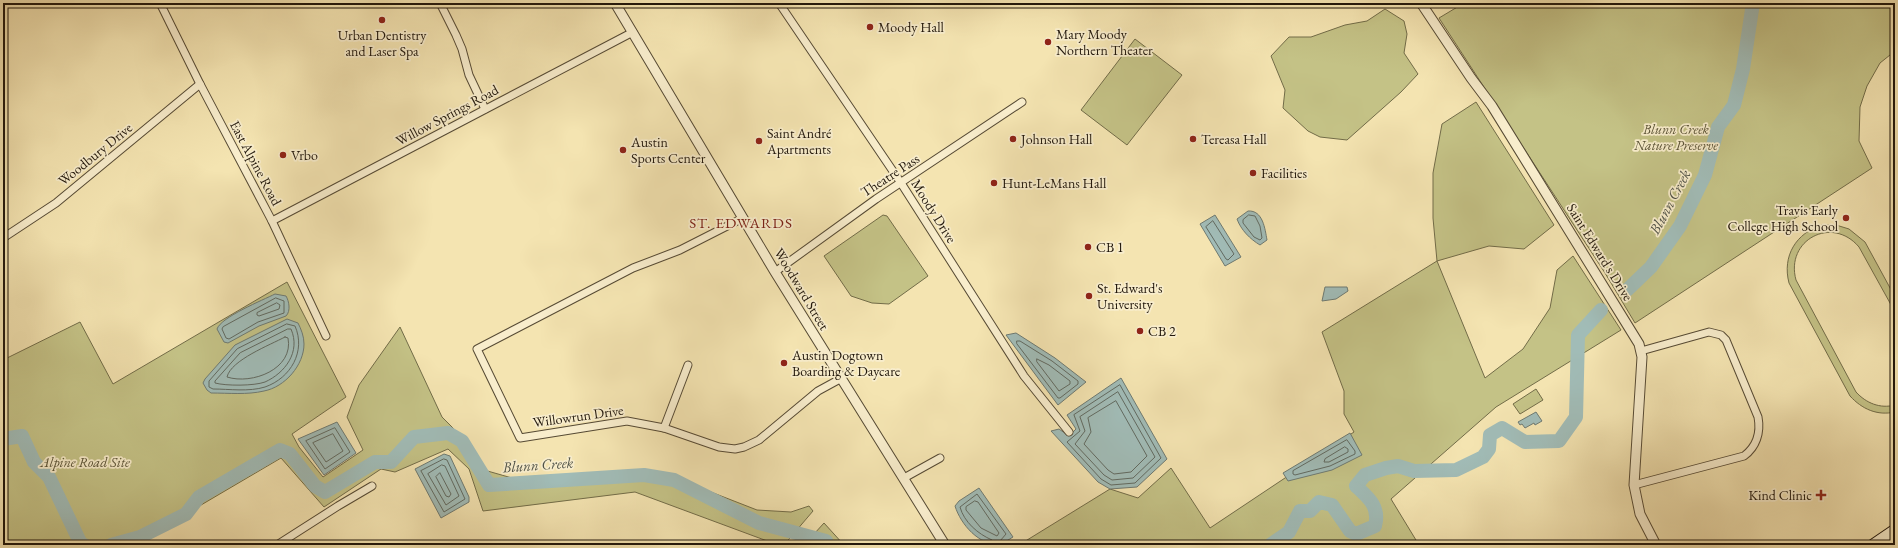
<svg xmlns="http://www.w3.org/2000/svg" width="1898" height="548" viewBox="0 0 1898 548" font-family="'EB Garamond',serif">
  <rect width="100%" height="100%" fill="#f4e4b1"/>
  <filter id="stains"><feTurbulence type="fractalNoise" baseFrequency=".005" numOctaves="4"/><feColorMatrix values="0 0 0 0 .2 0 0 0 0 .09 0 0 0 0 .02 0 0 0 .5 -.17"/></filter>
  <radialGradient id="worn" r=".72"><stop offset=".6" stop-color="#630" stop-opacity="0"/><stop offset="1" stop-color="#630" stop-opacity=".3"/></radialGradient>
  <g fill="#c4c286" stroke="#726c48">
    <path d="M1464,3H1895V51L1880,63L1867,86L1860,107L1859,141L1872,168L1635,323L1605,273L1439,18Z"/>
    <path d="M1385,9L1404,21L1407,34L1404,53L1418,74L1401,92L1347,140L1320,137L1308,131L1283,108L1285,90L1271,56L1289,37H1311L1345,25L1367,21Z"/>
    <path d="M1135,39L1182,75L1127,145L1081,110Z"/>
    <path d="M1476,102L1554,225L1524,249L1489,246L1437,261L1485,378L1523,349L1550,308L1557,270L1573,256L1621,330L1496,407L1391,499L1419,545H1019L1110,489L1138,498L1171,468L1210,528L1354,432L1344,414V391L1322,332L1437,261L1433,218V173L1442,124Z"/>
    <path d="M883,215L887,216L928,276L889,304L872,303L851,296L824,256Z"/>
    <path d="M1822,225H1836L1849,229L1865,242L1895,297V312L1859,247C1832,215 1785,240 1796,280L1856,392C1866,403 1880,409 1895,405V412C1877,416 1862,409 1850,396L1789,283C1782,256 1796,233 1822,225Z"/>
    <path d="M287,282L346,397L292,434L299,447L323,477L363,450L347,417L359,385L400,327L442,417L466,441L484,470L512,478L637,472L675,478L757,510L791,512L809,506L813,511L784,545H778L635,492L483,511L469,469L448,449L395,472L381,469L324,507L281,458L133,545H3V360L80,322L113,384Z"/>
    <path d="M1536,389L1543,400L1520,414L1513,404Z"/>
    <path d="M824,523L844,545H804Z"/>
  </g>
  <g fill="#a1bcb7" stroke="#6e7a72">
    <path d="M1248,211C1263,210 1265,229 1267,240L1260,245C1250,239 1241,230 1237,219Z"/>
    <path d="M1215,215L1241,257L1225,266L1200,224Z"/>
    <path d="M1325,287H1347L1348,291L1336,299L1322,301Z"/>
    <path d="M275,294L286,296C289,301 291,311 286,316L259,326L228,343L224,342L217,329C221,317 263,300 275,294Z"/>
    <path d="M287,319L298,323C301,329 304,336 304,344C304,365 285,387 264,391C247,395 229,393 211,393L207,390L203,383L205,379L235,345Z"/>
    <path d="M1016,333L1055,358L1086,382L1058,405L1006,335Z"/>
    <path d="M1121,378L1167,459L1137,487L1110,489L1098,482L1051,431L1059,429L1069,436L1076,429L1067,415Z"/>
    <path d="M1536,412L1542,421L1535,425L1534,423L1525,428L1522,424L1520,425L1518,422Z"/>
    <path d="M337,422L356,453L324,475L298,439Z"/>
    <path d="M1350,433L1362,455L1332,470L1288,481L1283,473Z"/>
    <path d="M444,454L450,456L469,497V502L441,518L415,469Z"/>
    <path d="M979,488L1013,537L1000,545C979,545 961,525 955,506L959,501Z"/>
  </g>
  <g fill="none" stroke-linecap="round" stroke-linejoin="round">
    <g stroke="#616a61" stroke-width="1">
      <path d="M1249,215L1255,216L1260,226L1262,238L1260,240L1254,237L1243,223V220Z"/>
      <path d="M1213,221L1234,254L1228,260L1226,259L1206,227Z"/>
      <path d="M276,298L284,301V313L258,322L229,339L226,338L222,329L223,327Z"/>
      <path d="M277,303L280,305L279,309L259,316L257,315V313Z"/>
      <path d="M287,324L295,326C306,351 291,378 265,387C249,392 229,389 213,389L209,387V381L237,349Z"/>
      <path d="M288,329H291C301,352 285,373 265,382C254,386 226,386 215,383V381L240,353Z"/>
      <path d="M285,337L288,338C294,369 252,385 227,377C231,360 270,345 285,337Z"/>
      <path d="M1017,341H1020L1052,361L1078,381V384L1060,398H1058L1017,344Z"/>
      <path d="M1037,359L1049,365L1070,381V384L1059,391L1037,362Z"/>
      <path d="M1120,385L1161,458L1135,483L1111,485L1101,479L1067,442L1080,431L1074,415Z"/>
      <path d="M1118,392L1155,457L1133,478L1112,480L1104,475L1075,444L1085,431L1080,417Z"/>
      <path d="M1116,401L1147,456L1131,472L1114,474L1108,470L1084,444L1091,432L1088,418Z"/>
      <path d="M335,428L350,452L325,469L306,441Z"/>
      <path d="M333,434L343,451L326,462L313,443Z"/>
      <path d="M1347,440L1355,451V454L1330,466L1295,475L1293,474V471Z"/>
      <path d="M1345,447L1348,449V452L1329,462H1324L1325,459Z"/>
      <path d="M444,459L447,460L465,499L444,512L421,471Z"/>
      <path d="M442,465L445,466L459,496L446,505L428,474Z"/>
      <path d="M440,473L451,494L449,497L446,496L436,477Z"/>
      <path d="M975,501L978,502L999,533L997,536L981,528L966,510V507Z"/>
      <path d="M994,545L992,540C978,534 964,522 960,507L977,494L1006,534L1000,541L999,545"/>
    </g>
    <g stroke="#a1bcb7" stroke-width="14">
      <path d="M1627,290L1651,267L1680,226L1705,175L1718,127L1734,105L1743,69L1753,3"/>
      <path d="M3,439L22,436L34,462L49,477L81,544L84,545"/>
      <path d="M111,545L140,537L186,514L199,497L280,450L290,454L315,486L325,492L375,462H391L414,437L448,433L462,441L489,485L644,475L674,480L759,523L826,541L828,545"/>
      <path d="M1270,545L1289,532L1300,511H1310L1319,502L1332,505L1350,531L1356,534L1375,526C1380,507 1369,498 1356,486L1365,475L1386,468L1398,466L1414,471L1456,470L1483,457L1489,449L1490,435L1502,428L1525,442L1559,441L1576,417L1578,335L1601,310"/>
    </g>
    <defs>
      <g id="minor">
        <path d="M160,3L200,84L272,221L326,336"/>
        <path d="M440,3L456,35L462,49L469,75L485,109"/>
        <path d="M779,3L901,183L1024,376L1069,432"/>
        <path d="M743,218L680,250L633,268L477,349L520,438L627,421L664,428L719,447L735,449L744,447L759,440L818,391L840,379"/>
        <path d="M272,221L633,32"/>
        <path d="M3,238L56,203L200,84"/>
        <path d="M775,272L876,199L1022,102"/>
        <path d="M664,428L688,365"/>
        <path d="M904,478L940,458"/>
        <path d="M1634,485L1744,456C1756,447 1761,433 1758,417L1726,340L1721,335L1709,332L1641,351"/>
        <path d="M277,545L338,506L372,486"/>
      </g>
      <g id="tertiary">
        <path d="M615,3L775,272L945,545"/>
        <path d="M1421,3L1471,78L1492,106L1639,344L1642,357L1634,485L1640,514L1656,545"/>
      </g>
      <path id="secondary" d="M1873,545L1895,530"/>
    </defs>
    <use href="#minor" stroke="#564a34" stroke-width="9"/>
    <use href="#tertiary" stroke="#564a34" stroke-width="11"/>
    <use href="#secondary" stroke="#21170b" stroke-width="13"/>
    <use href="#minor" stroke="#f8edcc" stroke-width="7"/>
    <use href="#tertiary" stroke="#f8edcc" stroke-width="9"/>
    <use href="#secondary" stroke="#f8edcc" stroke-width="11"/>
  </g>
  <g fill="#8f2418" stroke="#f8edcc" stroke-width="1.5">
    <circle cx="382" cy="20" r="4"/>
    <circle cx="870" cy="27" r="4"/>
    <circle cx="1048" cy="42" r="4"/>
    <circle cx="1013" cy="139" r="4"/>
    <circle cx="1193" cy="139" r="4"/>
    <circle cx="759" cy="141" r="4"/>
    <circle cx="623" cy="150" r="4"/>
    <circle cx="283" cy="155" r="4"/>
    <circle cx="1253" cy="173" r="4"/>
    <circle cx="994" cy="183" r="4"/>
    <circle cx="1846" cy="218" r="4"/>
    <circle cx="1088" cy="247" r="4"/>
    <circle cx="1089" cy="296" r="4"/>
    <circle cx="1140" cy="331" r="4"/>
    <circle cx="784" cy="363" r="4"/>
    <path d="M1819 489h4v4h4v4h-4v4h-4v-4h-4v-4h4z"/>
  </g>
  <g text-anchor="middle" stroke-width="3.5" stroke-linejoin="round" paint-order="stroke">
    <g font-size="14" fill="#21170b" stroke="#f8edcc" text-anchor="start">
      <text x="878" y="32">Moody Hall</text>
      <text x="1056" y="39">Mary Moody<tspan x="1056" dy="16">Northern Theater</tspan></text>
      <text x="382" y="40" text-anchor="middle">Urban Dentistry<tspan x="382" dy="16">and Laser Spa</tspan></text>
      <text x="767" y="138">Saint André<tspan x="767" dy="16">Apartments</tspan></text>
      <text x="1021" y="144">Johnson Hall</text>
      <text x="1201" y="144">Tereasa Hall</text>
      <text x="631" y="147">Austin<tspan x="631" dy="16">Sports Center</tspan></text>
      <text x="291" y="160">Vrbo</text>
      <text x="1261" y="178">Facilities</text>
      <text x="1002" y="188">Hunt-LeMans Hall</text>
      <text x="1838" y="215" text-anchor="end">Travis Early<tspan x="1838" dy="16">College High School</tspan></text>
      <text x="1096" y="252">CB 1</text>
      <text x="1097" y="293">St. Edward's<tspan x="1097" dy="16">University</tspan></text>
      <text x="1148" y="336">CB 2</text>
      <text x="792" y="360">Austin Dogtown<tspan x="792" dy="16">Boarding &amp; Daycare</tspan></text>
      <text x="1812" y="500" text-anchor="end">Kind Clinic</text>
    </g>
    <g font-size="14" fill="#21170b" stroke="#f8edcc">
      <text transform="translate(447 115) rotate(-28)" y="5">Willow Springs Road</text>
      <text transform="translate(95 154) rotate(-39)" y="5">Woodbury Drive</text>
      <text transform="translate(256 163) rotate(62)" y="5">East Alpine Road</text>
      <text transform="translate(890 175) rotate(-33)" y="5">Theatre Pass</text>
      <text transform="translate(934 211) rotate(58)" y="5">Moody Drive</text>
      <text transform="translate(1600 252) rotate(58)" y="5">Saint Edward's Drive</text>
      <text transform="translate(802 289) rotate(59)" y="5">Woodward Street</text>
      <text transform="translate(578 416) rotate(-8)" y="5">Willowrun Drive</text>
    </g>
    <g font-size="14" font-style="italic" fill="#5a5336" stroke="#f8edcc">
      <text x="1676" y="134">Blunn Creek<tspan x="1676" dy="16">Nature Preserve</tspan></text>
      <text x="85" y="467">Alpine Road Site</text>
    </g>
    <g font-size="15" font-style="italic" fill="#4e5147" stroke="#f8edcc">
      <text transform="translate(1670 202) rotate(-62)" y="5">Blunn Creek</text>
      <text transform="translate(538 465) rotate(-4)" y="5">Blunn Creek</text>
    </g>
    <g font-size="15" letter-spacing="1" fill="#7a1f14" stroke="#f8edcc">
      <text x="741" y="228">ST. EDWARDS</text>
    </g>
  </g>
  <rect width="1898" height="548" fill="none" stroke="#f4e4b1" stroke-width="16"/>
  <rect x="4" y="4" width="1890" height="540" fill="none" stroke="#21170b" stroke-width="2"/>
  <rect x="8" y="8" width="1882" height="532" fill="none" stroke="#21170b"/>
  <rect width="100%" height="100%" filter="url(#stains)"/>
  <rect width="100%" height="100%" fill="url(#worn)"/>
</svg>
